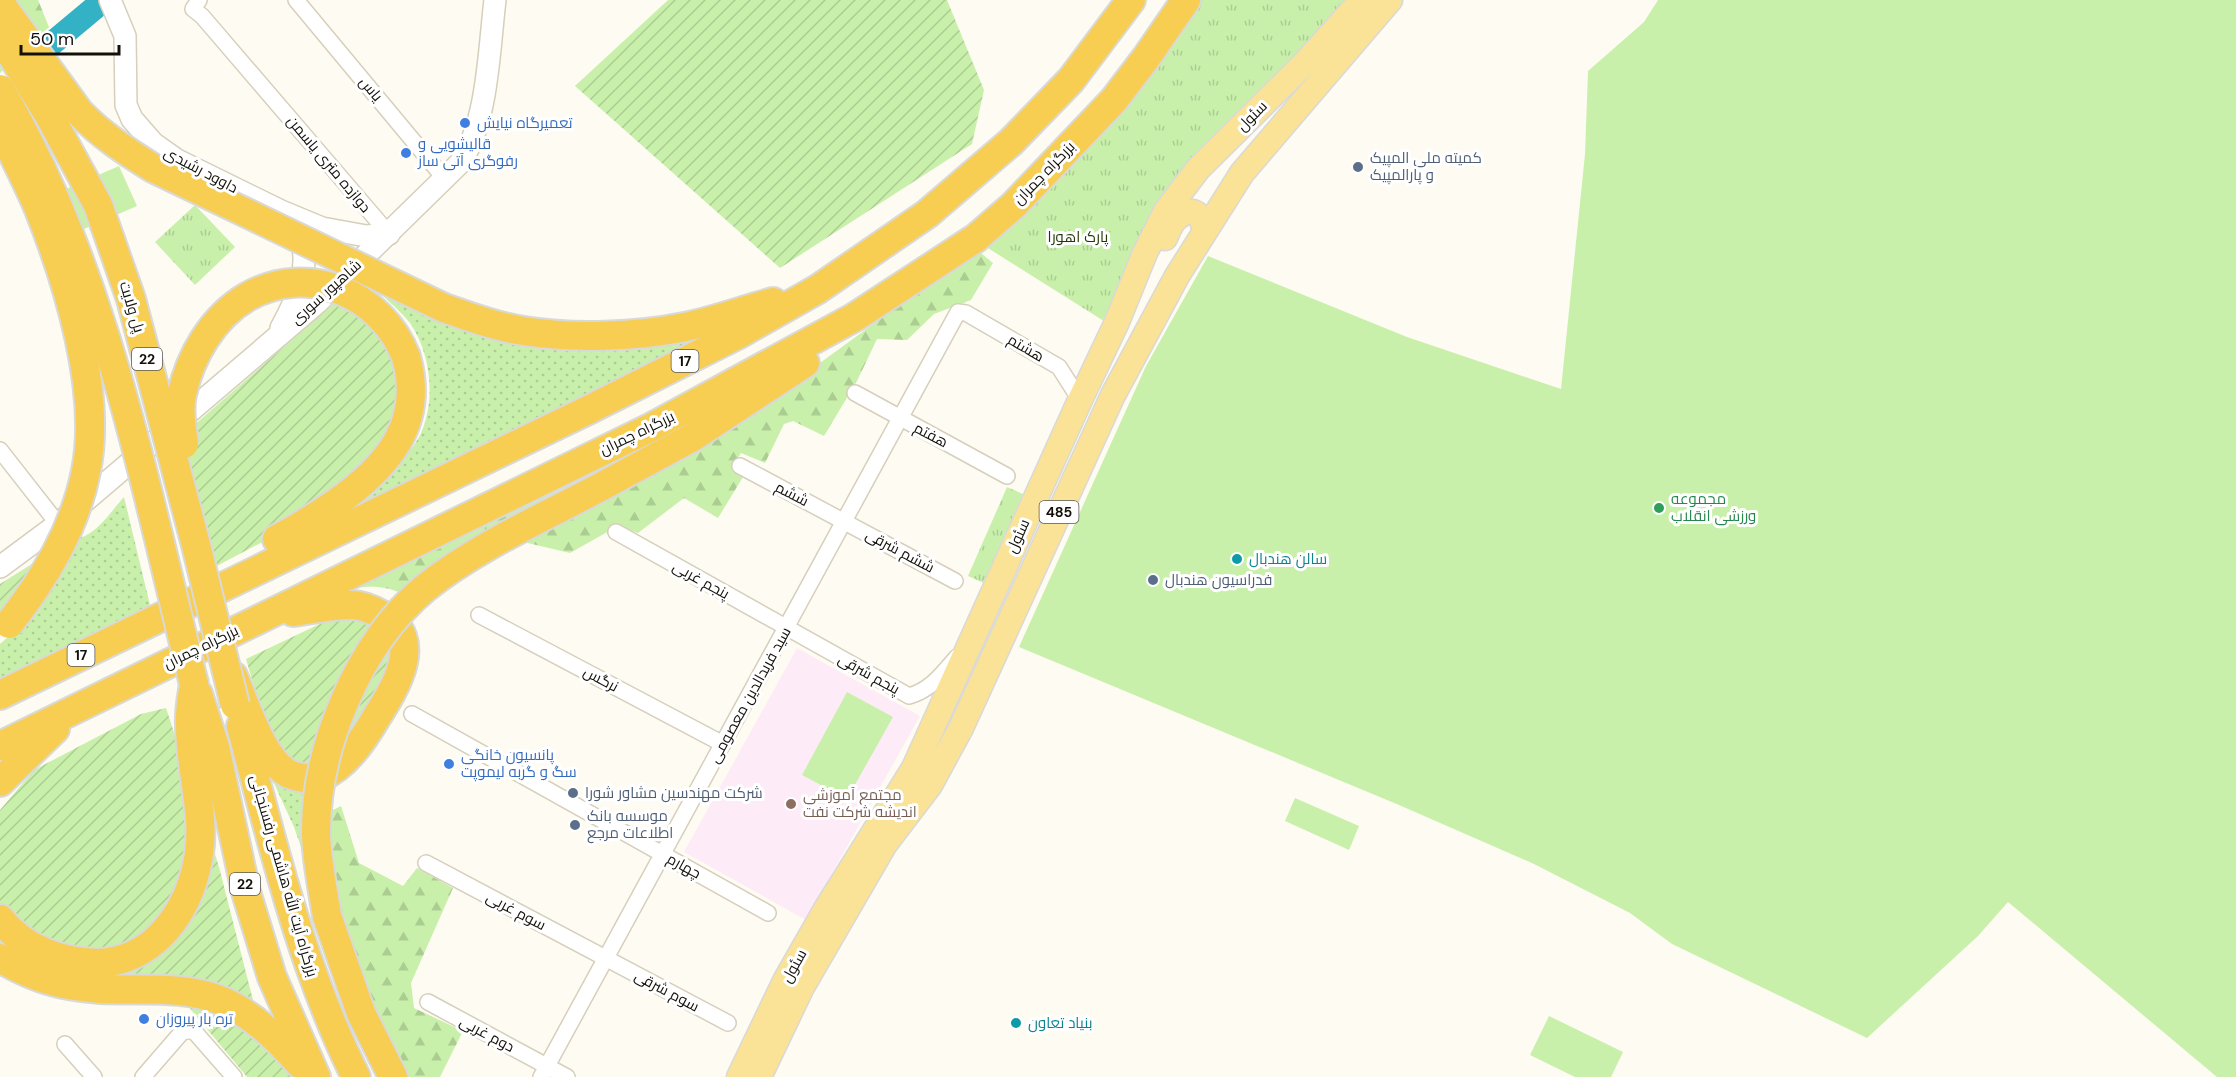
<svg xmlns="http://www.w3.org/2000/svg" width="2236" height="1077" viewBox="0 0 2236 1077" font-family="'DM Sans',Cairo,sans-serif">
  <defs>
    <pattern id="grass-dots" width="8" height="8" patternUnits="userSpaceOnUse" patternTransform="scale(1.5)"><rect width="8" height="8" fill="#c9f0ab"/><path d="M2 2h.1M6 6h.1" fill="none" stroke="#accd92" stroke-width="1.8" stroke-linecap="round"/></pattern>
    <pattern id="forest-firs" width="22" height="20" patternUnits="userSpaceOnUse" patternTransform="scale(1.5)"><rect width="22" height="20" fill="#c9f0ab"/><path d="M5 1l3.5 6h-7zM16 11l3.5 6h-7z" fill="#accd92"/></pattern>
    <pattern id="park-tufts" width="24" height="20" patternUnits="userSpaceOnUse" patternTransform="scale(1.5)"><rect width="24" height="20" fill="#c9f0ab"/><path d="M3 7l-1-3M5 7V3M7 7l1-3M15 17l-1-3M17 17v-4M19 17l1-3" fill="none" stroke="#accd92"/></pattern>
    <pattern id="garden-furrows" width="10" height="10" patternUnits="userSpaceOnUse" patternTransform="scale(1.5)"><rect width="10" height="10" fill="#c9f0ab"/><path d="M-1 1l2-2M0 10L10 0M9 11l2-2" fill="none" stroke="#accd92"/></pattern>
  </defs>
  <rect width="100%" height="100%" fill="#fefbf3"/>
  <path fill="#fdecf7" d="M797,648L920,716L806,920L684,852Z"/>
  <g fill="url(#grass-dots)">
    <path d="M384,297L473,331L538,349L605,350L725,330L333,518C345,512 359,506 369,497C383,483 413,451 421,433C436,399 431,354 410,323C403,314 393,305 384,297Z"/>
    <path d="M124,497L150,605L0,683V644L19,627L79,538C98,533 111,511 124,497Z"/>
    <path d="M272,779L284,783H312L319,899L294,827Z"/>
  </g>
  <g fill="url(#forest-firs)">
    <path d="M0,0H38L49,27L0,73Z"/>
    <path d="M976,249L993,263L971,300L934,314L907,340L877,339L857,381L824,436L793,421L784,424L765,463L741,453L733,466L743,477L718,518L684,498L638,533L618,526L570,553L515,540L783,390Z"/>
    <path d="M719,413L404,594C387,587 374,585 356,588Z"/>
    <path d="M341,806L359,863L403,886L417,868L453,888L411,983L414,1008L463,1031L440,1077H407L378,1022L332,889L329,812Z"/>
  </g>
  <g fill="url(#park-tufts)">
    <path d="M1197,0H1349L1250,102L1107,323L983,245Z"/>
    <path d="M195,205L235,247L195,285L155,242Z"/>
    <path d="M1007,487L1023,494L984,583L968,576Z"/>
  </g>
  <g fill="url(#garden-furrows)">
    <path d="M668,0H947L984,90L972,144L780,268L575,86Z"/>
    <path d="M338,300L385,337L399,373L395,433L310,517L211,569L178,439Z"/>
    <path d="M35,562L0,623V584Z"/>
    <path d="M358,619L379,632L388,651L392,669L340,757L300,770L272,748L246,659L328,620Z"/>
    <path d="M166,708L183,760L195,825L168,920L112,957L51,947L0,907V810L34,770L141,714Z"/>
    <path d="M210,838L219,867L255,1008L218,987L187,979H87L49,973L0,945V933C34,971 90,979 135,958C142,955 150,952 156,948C165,941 174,929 180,920C198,895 202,867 210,838Z"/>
    <path d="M182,999L226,1011L301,1077H247Z"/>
  </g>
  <g fill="#c9f0ab">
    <path d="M1658,0H2236V1077H2217L2008,902L1978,936L1867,1038L1672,944L1630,913L1532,863L1399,805L1019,647L1146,366L1208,256L1407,337L1561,389L1585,154L1588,71L1644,22Z"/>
    <path d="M119,166L137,206L77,232L59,192Z"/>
    <path d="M847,692L893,717L847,799L802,775Z"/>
    <path d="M1295,798L1359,826L1349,850L1285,821Z"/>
    <path d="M1549,1016L1623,1052L1611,1077H1575L1530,1055Z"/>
  </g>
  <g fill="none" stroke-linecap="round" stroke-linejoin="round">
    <path stroke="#33b2c5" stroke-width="24" d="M25,66L104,0"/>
    <defs>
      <g id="street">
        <path d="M199,0L193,9L202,16L389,234"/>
        <path d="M296,0L445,179"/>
        <path d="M855,393L1007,476"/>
        <path d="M0,450L58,524"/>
        <path d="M740,466L955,581"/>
        <path d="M616,532L909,696C931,690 943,673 957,657"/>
        <path d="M479,615L723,744"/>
        <path d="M412,714L768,913"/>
        <path d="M426,863L728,1023"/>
        <path d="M428,1002L567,1077"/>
        <path d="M65,1044L94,1077"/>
        <path d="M143,1077L182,1032L193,1030L234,1077"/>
        <path d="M541,1077L958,312L966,313L1059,367L1080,400"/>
      </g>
      <g id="secondary">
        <path d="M110,0L125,36L126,105L132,119L153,143L177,160L281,211L322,228L366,236L389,234"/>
        <path d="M281,328C297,299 314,263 297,230"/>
        <path d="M0,567L58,524L318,302L460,163C488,122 489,49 495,0"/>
      </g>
      <g id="primary">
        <path d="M1165,238C1168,231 1171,222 1178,217C1193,205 1204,215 1204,232"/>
        <path d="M739,1077L785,981L826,909L914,768L1080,400L1117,322L1145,253L1166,211L1198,169L1304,64L1362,0"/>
        <path d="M759,1077L802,987L885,844L930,785L961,728L1113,395L1177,276L1242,173L1390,0"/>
      </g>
      <g id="highway">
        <path d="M444,308C470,317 497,327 524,331C573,339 636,337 685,327C715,321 744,310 773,302"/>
        <path d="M606,484L691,438L805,363"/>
        <path d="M277,539C299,528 316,516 336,503C387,467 425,424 406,357"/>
        <path d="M233,676C245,703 262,760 289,774C298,778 311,780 320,777C345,767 363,740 376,718C395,688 426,639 382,615C373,610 362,605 352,605C332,605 312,609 293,612"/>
        <path d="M198,694L215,747L246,892L272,977L316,1077"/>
        <path d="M0,695L588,410L737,335L818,289L927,214L1011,142L1071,80L1131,0"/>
        <path d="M241,726C273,845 301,966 356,1077"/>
        <path d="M0,746L652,427L855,317L976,238L1014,205L1114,100L1146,58L1186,0"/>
        <path d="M0,782L55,729"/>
        <path d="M327,916L361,1013L393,1077"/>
        <path d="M0,919C24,949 60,962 97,963C121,963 145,952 162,934C190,905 203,861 200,820C198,789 190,757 190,725C189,711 192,697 194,684"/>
        <path d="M0,958C33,978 61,986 100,989C140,991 184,985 222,1001C253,1014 279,1040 300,1064"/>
      </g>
    </defs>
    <use href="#street" stroke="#d6cfbb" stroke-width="18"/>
    <use href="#secondary" stroke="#d6cfbb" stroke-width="24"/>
    <use href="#primary" stroke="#d9d9d8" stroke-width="27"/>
    <use href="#highway" stroke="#d9d9d8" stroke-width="32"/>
    <use href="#street" stroke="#fff" stroke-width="15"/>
    <use href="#secondary" stroke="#fff" stroke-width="21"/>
    <use href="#primary" stroke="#fae297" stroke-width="24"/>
    <use href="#highway" stroke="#f7ce52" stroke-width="28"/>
    <defs>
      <g id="highway-bridge">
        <path d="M0,3L79,112C101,135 126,151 153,168L444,308"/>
        <path d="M0,36L49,115L98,205L131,299L196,545L235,705"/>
        <path d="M0,89C105,269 144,484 194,684"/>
        <path d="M0,127C13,154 27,181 39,209C68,282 102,392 86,471C75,528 45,578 9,624"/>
        <path d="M184,444C182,428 178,410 182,394C190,356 213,317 247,297C308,262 382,294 406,357"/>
        <path d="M327,916C323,890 317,862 316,835C315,749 358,644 425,588C477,546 547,516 606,484"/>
      </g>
    </defs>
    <use href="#highway-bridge" stroke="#d9d9d8" stroke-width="32" stroke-linecap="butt"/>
    <use href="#highway-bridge" stroke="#f7ce52" stroke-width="28"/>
  </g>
  <g fill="#3f7fe0" stroke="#fff" stroke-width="2">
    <circle cx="465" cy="123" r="6"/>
    <circle cx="406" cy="153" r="6"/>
    <circle cx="449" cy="764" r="6"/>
    <circle cx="144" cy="1019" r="6"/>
  </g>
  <g fill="#5c6f8a" stroke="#fff" stroke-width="2">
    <circle cx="1358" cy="167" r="6"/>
    <circle cx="1153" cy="580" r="6"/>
    <circle cx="573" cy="793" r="6"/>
    <circle cx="575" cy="825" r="6"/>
  </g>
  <circle fill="#2e9e5b" stroke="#fff" stroke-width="2" cx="1659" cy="508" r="6"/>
  <g fill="#0f9aa8" stroke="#fff" stroke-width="2">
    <circle cx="1237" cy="559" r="6"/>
    <circle cx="1016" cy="1023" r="6"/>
  </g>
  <circle fill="#8d6e63" stroke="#fff" stroke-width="2" cx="791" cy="804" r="6"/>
  <g text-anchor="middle" stroke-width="6" stroke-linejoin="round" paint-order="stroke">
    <g fill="#fff" stroke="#5a5854" stroke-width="1.5">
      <rect x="132" y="348" width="30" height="22" rx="4.5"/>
      <rect x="671.5" y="350" width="27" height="22" rx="4.5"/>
      <rect x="1039.5" y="501" width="39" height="22" rx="4.5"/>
      <rect x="67.5" y="644" width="27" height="22" rx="4.5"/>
      <rect x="230" y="873" width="30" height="22" rx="4.5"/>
    </g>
    <g font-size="14" font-weight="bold" fill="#13100a">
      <text x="147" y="364">22</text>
      <text x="685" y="366">17</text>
      <text x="1059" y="517">485</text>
      <text x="81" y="660">17</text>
      <text x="245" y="889">22</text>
    </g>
    <g font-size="15" fill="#13100a" stroke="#fff">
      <text transform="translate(371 89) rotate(50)" y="5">یاس</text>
      <text transform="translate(1252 116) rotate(-45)" y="5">سئول</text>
      <text transform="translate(329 164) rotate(50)" y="5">دوازده متری یاسمن</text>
      <text transform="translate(201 170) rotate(28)" y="5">داوود رشیدی</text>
      <text transform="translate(1044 173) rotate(-46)" y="5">بزرگراه چمران</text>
      <text transform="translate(326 292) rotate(-42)" y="5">شاهپور سوری</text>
      <text transform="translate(132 307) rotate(73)" y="5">پل ولایت</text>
      <text transform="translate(1026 348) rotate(30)" y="5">هشتم</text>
      <text transform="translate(637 433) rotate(-26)" y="5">بزرگراه چمران</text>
      <text transform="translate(931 435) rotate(28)" y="5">هفتم</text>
      <text transform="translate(792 494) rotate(28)" y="5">ششم</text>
      <text transform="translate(1018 536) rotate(-66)" y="5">سئول</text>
      <text transform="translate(900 551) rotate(28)" y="5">ششم شرقی</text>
      <text transform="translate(701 580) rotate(29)" y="5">پنجم غربی</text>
      <text transform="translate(201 647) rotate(-26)" y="5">بزرگراه چمران</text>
      <text transform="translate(869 674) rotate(29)" y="5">پنجم شرقی</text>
      <text transform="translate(601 679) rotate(28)" y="5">نرگس</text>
      <text transform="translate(750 695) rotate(-61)" y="5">سید فریدالدین معصومی</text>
      <text transform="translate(684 866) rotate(29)" y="5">چهارم</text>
      <text transform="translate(284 876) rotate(74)" y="5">بزرگراه آیت الله هاشمی رفسنجانی</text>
      <text transform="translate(516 911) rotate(28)" y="5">سوم غربی</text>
      <text transform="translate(794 966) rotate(-61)" y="5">سئول</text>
      <text transform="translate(667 991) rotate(28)" y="5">سوم شرقی</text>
      <text transform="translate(487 1034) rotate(28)" y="5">دوم غربی</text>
    </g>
    <g font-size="15" fill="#366cbe" stroke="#fff" text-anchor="start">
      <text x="477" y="128">تعمیرگاه نیایش</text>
      <text x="418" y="149">قالیشویی و<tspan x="418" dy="17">رفوگری آتی ساز</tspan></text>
      <text x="461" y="760">پانسیون خانگی<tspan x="461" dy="17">سگ و گربه لیموپت</tspan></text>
      <text x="156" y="1024">تره بار پیروزان</text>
    </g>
    <g font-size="15" fill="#4e5e75" stroke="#fff" text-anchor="start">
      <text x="1370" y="163">کمیته ملی المپیک<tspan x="1370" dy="17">و پارالمپیک</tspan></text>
      <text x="1165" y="585">فدراسیون هندبال</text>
      <text x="585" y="798">شرکت مهندسین مشاور شورا</text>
      <text x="587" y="821">موسسه بانک<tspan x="587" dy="17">اطلاعات مرجع</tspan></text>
    </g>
    <g font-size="15" fill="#223b05" stroke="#fff">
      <text x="1078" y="242">پارک اهورا</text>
    </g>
    <g font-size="15" fill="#27864d" stroke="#fff" text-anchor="start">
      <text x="1671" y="504">مجموعه<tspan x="1671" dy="17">ورزشی انقلاب</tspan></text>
    </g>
    <g font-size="15" fill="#0d838f" stroke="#fff" text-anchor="start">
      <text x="1249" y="564">سالن هندبال</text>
      <text x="1028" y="1028">بنیاد تعاون</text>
    </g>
    <g font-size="15" fill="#785e54" stroke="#fff" text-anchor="start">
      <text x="803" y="800">مجتمع آموزشی<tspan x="803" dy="17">اندیشه شرکت نفت</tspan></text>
    </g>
  </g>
  <path d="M21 45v9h98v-9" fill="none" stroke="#13100a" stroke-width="3"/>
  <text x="30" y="45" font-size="18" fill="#13100a" stroke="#ffffff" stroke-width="4.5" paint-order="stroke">50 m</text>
</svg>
